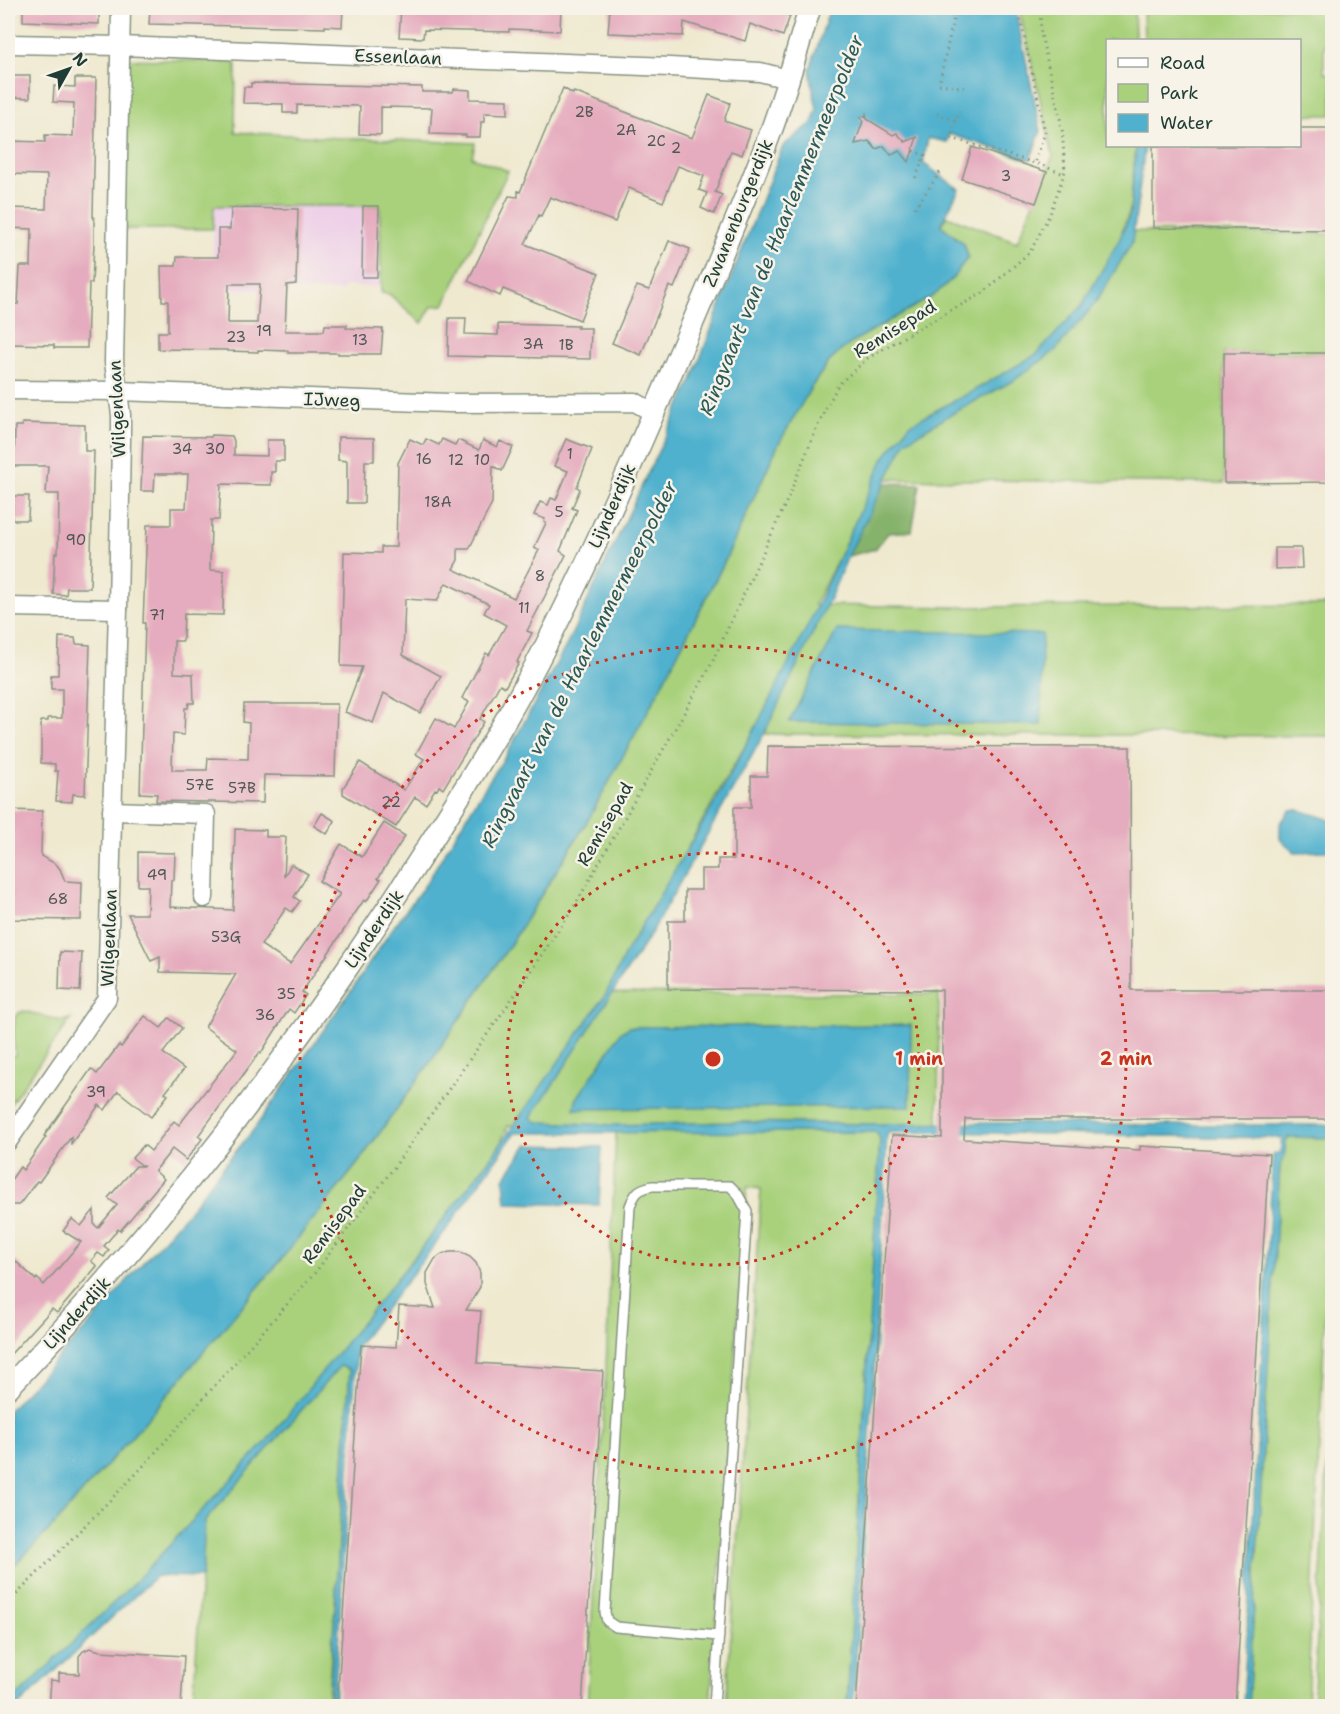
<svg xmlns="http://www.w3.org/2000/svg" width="1340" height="1714" viewBox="0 0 1340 1714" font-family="'Shantell Sans',sans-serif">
  <rect width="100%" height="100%" fill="#f7f3e8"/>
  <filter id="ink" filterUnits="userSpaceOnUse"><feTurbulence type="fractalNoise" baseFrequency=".0167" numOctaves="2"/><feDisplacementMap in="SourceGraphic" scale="12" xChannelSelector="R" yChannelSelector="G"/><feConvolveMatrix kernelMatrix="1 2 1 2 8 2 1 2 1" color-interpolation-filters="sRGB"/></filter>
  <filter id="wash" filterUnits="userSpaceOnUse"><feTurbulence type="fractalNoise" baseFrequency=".008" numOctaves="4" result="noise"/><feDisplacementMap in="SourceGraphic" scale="24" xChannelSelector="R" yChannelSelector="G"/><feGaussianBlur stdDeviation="1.35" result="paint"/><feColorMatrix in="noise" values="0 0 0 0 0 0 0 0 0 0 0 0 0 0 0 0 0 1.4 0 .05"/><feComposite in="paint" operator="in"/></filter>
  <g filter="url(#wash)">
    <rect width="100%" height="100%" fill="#efe9cf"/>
    <path fill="#eed0e8" d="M215,206H379V287L343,286V291L211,289Z"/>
    <g fill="#a9d17c" stroke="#648758" stroke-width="1.5" fill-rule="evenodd">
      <path d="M1019,8H1134L1135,40H1108V146H1136L1130,210L1122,231L1332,234V353H1224V483L875,479L840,555L814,605L958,607L1332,605V736L752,734L724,782L607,993L939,994L938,1125L737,1122L616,1125L537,1122L508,1126L499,1146L489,1161L385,1294L340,1366L350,1369L334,1621L327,1706H193L205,1512L154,1568L8,1706V1572L50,1529L142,1425L271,1272L358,1163L429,1064L514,939L588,820L656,696L723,565L778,445L812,386L828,363L843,349L859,338L933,296L952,279L968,256L964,244L941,225L947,216L1017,242L1053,156ZM911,1025L909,1106L576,1100L621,1032L630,1027Z"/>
      <path d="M1143,8H1332V45H1324V73L1332,74V115H1300V40H1144Z"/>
      <path d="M123,59L216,61L236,63L235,132L339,138L475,143L472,157L508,171L444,305L432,306L422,323L389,294L381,293L380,206H214L213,229H122Z"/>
      <path d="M24,1011L62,1021L71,1019L8,1107V1056H15C15,1047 11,1023 16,1016C18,1012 20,1013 24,1011Z"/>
      <path d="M616,1132H877L880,1139L847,1706H726L761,1189L747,1187L710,1706H587L606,1368Z"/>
      <path d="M1288,1137L1332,1138V1192H1331L1307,1706H1248L1280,1165C1287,1157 1283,1146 1288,1137Z"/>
      <path d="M1332,1390V1706H1313Z"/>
    </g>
    <path fill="#86b36c" stroke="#527850" stroke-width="1.5" d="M883,483L920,484L912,531L888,533L875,549L848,556Z"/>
    <g fill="#4fb1ce" stroke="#377781" stroke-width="1.5">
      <path d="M830,8H1015L1041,131L1030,160L949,134L947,142L928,138L923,163L959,189L941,225L964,244L968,257L952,279L933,296L859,338L843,349L828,363L812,386L778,445L723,565L656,696L588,820L514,939L429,1064L358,1163L271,1272L142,1425L50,1529L8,1572V1411L90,1324L131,1276L189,1211L230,1158L252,1132L355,985L392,929L425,885L483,790L505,757L567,644L692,380L726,290L783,146L812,123L817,109L813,91L810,69Z"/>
      <path d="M1136,146H1145L1132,243L1094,305L1055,351L1013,381L948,416L906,441L848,556L830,598L764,734L744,770L650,935L558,1077L531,1117L537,1122L616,1125L737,1122L856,1124L1005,1123L1165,1125H1332V1138L1288,1137C1283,1146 1287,1157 1280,1165L1248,1706H1243L1273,1154L1280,1153L1282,1138C1151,1137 1021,1132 891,1132L887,1134L875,1357L853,1706H847L880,1139L876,1132L515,1133L443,1234L357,1346L334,1706H329L350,1370L340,1366L205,1521L202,1577L156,1576L18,1706H8V1705L135,1582L265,1443L420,1250L495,1152L606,994L627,950L713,806L752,734L810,621L884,458L910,424L971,392L1037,354L1082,305L1119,240L1130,214Z"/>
      <path d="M837,630L1042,634L1041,725L789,722Z"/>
      <path d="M1290,810H1299L1332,820V846L1328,851L1295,852L1280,839V824Z"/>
      <path d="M911,1025L910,1106L574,1109L576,1100L621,1032L630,1027Z"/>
      <path d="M527,1145L602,1147L599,1205L506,1203L504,1179Z"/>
    </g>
    <g id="blocks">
      <g fill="#e5abbe" fill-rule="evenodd">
        <path d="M23,8H99V24L23,21Z"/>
        <path d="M150,8H343L342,27L325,26V28L149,24Z"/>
        <path d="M401,8H561L560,31L509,29V32L424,30L423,38L399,37Z"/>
        <path d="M610,8L639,9V8H775L774,11L790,16L783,36L750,24L745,41L684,22L683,36L608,33Z"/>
        <path d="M8,76H30V98L8,97Z"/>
        <path d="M75,78H96L93,217H94V244L92,283H89L87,348H54V345L8,344L9,304H18L20,266H31L32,229L8,228V208L46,209L47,175L8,174V141L45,142V135L73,136L74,103L53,102L54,86L75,87Z"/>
        <path d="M251,83L422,87V92H453L454,89L470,90V99L508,100V114L484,113V122H481L480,137H466V135L430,134L432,108L381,107V135L359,134L360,106L297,105V113H283V104L243,103L244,87H251Z"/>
        <path d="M563,88L573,94L574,92L692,138L709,95L730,103L724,121L751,130L742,155L731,151L715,192L722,195L714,214L701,208L707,193L699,190L704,176L678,166L663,202L629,188L615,222L550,197L541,216L539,215L525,244L599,273L580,320L503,289L500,296L468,281L509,196L518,197V191L520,192Z"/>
        <path d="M866,114L867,119L893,135L897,133L905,142L917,137L909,162L900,151L891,155L884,146L876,149L869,141L855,144L863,121L860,118L862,116L865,117Z"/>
        <path d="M1299,128H1332V230L1153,228V146H1299Z"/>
        <path d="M972,147L1047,172L1036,203L962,179Z"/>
        <path d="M363,206H379L377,277H362Z"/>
        <path d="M231,208L298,209L296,284L287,285L285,331H324L325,325H347L346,328L383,329L381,354H338V353H288V351L258,350V352L227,351V350L158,349V332H168V301H162L161,266H176L177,257H218V229H230ZM229,284H260L257,323H228Z"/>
        <path d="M669,241L690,249L674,288L669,286L641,355L612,343L637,286L649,290Z"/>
        <path d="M449,318H466L465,334L498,335V324L578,326L577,328H591L590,359L448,356Z"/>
        <path d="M1224,353H1332V482L1224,483Z"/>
        <path d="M22,423L85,425V451H94L90,588H67L66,595L53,594L55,553H58L59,494H46L48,466H14L15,426H22Z"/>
        <path d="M212,435L232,436L234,441V455L267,456V440H284V461H275V472H271V485L221,484L219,520H211L210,570L224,571L223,615L184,614L183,641H174V673L193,674L194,703H189L188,708H185L184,735L173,734L172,770H207L208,758L248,759L249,723L243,722L244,704H337L335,776L264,775L263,803L156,801L157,794L140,793L145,623H143L147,525H171V508H186L188,474H155L154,491H141L143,436L211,437Z"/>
        <path d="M338,437L374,438V461H365L364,503H347V461L338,460Z"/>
        <path d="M410,439L423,445L426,439L439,445L442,439L455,445L458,440L479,450L483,440L497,447L500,441L513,447L502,471L493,466L492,503L469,549H458V560L453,569L514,598L539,550L534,548L546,523L544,522L545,519L534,515L540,502L548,505L551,498L556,500L568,471L554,466L566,439L592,449L577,487L580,489L572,508L577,510L560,551L566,555L527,631L532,633L517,662L519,663L505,687L500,684L480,719L484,722L443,789L439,786L437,790L435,789L426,804L415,797L396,827L343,794V788L360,762L404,790L424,759L416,754L436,718L454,729L469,702L462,698L486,653L489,655L506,625L484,613L489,604L446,583L437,601L405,599L403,655L441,676L420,713L384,693L373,723L345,712L362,667L341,666L344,552L381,553V547H396L398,463Z"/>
        <path d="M13,496H29L28,520H12Z"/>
        <path d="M1275,548H1301L1302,568L1275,569Z"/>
        <path d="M59,637L75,638L76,644L90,645L85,795L73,794L72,802L56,801L58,771H55V764L41,763V721H48V718H62V689H51V675H58Z"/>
        <path d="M768,746L1130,747L1131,990H1332V1119H965L964,1139L1140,1150V1146L1269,1154L1235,1707H856L892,1135L942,1138V990L668,989V921H685V890H701V869H718V859H734V807H751V776H767Z"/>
        <path d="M8,810L42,811L41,856L56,864L60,869L65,881L82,882L81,920L8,919Z"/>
        <path d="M322,813L335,821L327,834L314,826Z"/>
        <path d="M384,823L405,836L378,878L381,879L366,902L364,900L302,992L306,995L294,1013L289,1009L261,1053L260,1052L198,1136L202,1139L186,1160L172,1149L155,1171L164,1179L120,1231L118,1229L104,1246L109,1250L104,1257L98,1253L91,1261L97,1266L57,1313L52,1309L8,1357V1254L36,1280L37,1278L44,1285L81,1242L63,1231L72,1219L81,1226L94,1210V1224L98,1228L117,1205L108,1198L136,1166H143L132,1158L144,1145L151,1151L174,1121L179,1125L237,1050L205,1027L236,974L160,972V957L151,961L128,914H147L148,886H138V852L175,853L174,880H171L170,907L233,910L235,829L266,830V837H286L284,877L291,864L308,874L294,897L300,901L292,912L286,908L261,945L290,964L340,894L319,881L341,844L362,857Z"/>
        <path d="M60,952L82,953L80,991L59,990Z"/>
        <path d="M145,1016L161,1028L169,1018L182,1028L163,1053L184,1069L165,1093L168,1095L151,1117L118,1091L105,1110L99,1105L71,1144V1137L39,1182L37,1181L19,1205H8V1184L20,1167L23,1170L46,1137L44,1136L91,1069L97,1074L119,1045L121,1047Z"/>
        <path d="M450,1252H460L470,1257L476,1263L480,1273V1287L466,1310L481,1311L477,1363L603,1371L582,1707H337L361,1345L396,1347L399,1306L435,1308L427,1284V1273L435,1259L442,1254Z"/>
        <path d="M90,1648L100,1651L184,1656L181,1707H49L51,1680L59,1681V1673L79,1674V1656L83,1651Z"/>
      </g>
    </g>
  </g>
  <g filter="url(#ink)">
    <use href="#blocks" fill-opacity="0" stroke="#879382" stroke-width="1.5"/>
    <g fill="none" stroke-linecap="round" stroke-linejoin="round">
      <defs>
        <path id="service" d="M714,1706L747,1211L737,1193L730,1186H652C638,1189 635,1193 630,1206L605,1612L607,1621L616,1627L719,1636"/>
        <g id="minor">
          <path d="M8,44L120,46L670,67L760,72L788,79"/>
          <path d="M8,390L118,391L449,403L635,402L654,413"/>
          <path d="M8,607L118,609"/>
          <path d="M112,811L206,814L204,898"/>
          <path d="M8,1141L107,998L118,609L121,438V415L114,362L121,8"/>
        </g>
        <path id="tertiary" d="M8,1388C129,1261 238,1124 339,980C397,896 453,810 505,721C569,609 621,489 672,371C706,292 741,212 771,131C786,91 797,49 810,8"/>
      </defs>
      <use href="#service" stroke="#879382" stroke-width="12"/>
      <use href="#minor" stroke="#879382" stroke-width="21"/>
      <use href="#tertiary" stroke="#879382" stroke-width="24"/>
      <g stroke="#879382" stroke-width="3" stroke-dasharray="1.5 4.5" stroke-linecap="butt">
        <path d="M956,8L939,84L968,88"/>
        <path d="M1018,8L1045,132L1035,163"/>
        <path d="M937,114L956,121L960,111"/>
        <path d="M956,121L951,138L1035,163L1064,174"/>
        <path d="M913,151L925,155L914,181"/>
        <path d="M915,208L941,171"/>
        <path d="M8,1603L137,1473L314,1274L395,1166L514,996L574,907L709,669L785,505L818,425L838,385L868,358L914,331L983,293L1030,252L1050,214L1065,171L1062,127L1041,34L1040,8"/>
      </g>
      <use href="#service" stroke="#fff" stroke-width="9"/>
      <use href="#minor" stroke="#fff" stroke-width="18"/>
      <use href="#tertiary" stroke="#fff" stroke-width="21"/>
    </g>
  </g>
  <g fill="none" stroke="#c8321e" stroke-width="3" stroke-dasharray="3 6">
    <circle cx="713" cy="1059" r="206"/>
    <circle cx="713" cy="1059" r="413"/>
  </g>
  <g text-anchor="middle" stroke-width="5" stroke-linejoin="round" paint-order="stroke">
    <g font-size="15" fill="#505856">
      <text x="584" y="117">2B</text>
      <text x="626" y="135">2A</text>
      <text x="656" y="146">2C</text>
      <text x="676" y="153">2</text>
      <text x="1006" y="181">3</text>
      <text x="264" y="336">19</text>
      <text x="236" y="342">23</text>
      <text x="360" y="345">13</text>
      <text x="533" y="349">3A</text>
      <text x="566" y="350">1B</text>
      <text x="182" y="454">34</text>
      <text x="215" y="454">30</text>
      <text x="570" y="459">1</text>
      <text x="424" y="464">16</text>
      <text x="456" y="465">12</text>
      <text x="482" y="465">10</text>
      <text x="438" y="507">18A</text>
      <text x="559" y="517">5</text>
      <text x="76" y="545">90</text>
      <text x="540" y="581">8</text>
      <text x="524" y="613">11</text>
      <text x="157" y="620">71</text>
      <text x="200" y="790">57E</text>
      <text x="242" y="793">57B</text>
      <text x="391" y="807">22</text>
      <text x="157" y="880">49</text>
      <text x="58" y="904">68</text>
      <text x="226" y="942">53G</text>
      <text x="286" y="999">35</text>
      <text x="265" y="1020">36</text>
      <text x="96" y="1097">39</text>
    </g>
    <g font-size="18" fill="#1f3d34" stroke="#f7f3e8">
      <text transform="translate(398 57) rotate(2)" y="6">Essenlaan</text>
      <text transform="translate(738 213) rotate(-68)" y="6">Zwanenburgerdijk</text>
      <text transform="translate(895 329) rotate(-32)" y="6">Remisepad</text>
      <text transform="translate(332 400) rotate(2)" y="6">IJweg</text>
      <text transform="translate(117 409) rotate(-93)" y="6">Wilgenlaan</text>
      <text transform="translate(612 506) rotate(-66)" y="6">Lijnderdijk</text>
      <text transform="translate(605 824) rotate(-60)" y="6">Remisepad</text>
      <text transform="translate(374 929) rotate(-56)" y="6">Lijnderdijk</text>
      <text transform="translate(109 938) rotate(-88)" y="6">Wilgenlaan</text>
      <text transform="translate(334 1224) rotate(-53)" y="6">Remisepad</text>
      <text transform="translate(77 1313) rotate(-48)" y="6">Lijnderdijk</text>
    </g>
    <g font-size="20" font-style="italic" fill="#2b5a5a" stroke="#f7f3e8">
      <text transform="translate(781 225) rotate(-68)" y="7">Ringvaart van de Haarlemmermeerpolder</text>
      <text transform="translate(579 664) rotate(-63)" y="7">Ringvaart van de Haarlemmermeerpolder</text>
    </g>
  </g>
  <circle cx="713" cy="1059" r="9" fill="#c8321e" stroke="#f7f3e8" stroke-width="3"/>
  <g font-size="18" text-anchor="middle" font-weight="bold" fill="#c8321e" stroke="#f7f3e8" stroke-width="5" stroke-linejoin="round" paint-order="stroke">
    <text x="919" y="1065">1 min</text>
    <text x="1126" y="1065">2 min</text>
  </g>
  <rect width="1340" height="1714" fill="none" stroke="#f7f3e8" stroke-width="30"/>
  <rect x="1106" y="39" width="195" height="108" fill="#f7f3e8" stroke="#a1aaa0" stroke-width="1.5"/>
  <rect x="1118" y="58" width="30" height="9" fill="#ffffff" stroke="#a1aaa0" stroke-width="1.5"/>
  <text x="1160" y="69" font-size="18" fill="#1f3d34">Road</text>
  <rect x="1118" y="84" width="30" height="18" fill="#a9d17c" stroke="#a1aaa0" stroke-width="1.5"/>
  <text x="1160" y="99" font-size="18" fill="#1f3d34">Park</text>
  <rect x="1118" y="114" width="30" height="18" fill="#4fb1ce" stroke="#a1aaa0" stroke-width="1.5"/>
  <text x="1160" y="129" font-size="18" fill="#1f3d34">Water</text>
  <g transform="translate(69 69) rotate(50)" stroke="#f7f3e8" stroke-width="4.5" paint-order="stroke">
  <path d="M0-4.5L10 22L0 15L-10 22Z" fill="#1f3d34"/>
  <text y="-9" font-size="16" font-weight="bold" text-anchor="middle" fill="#1f3d34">N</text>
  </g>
</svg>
